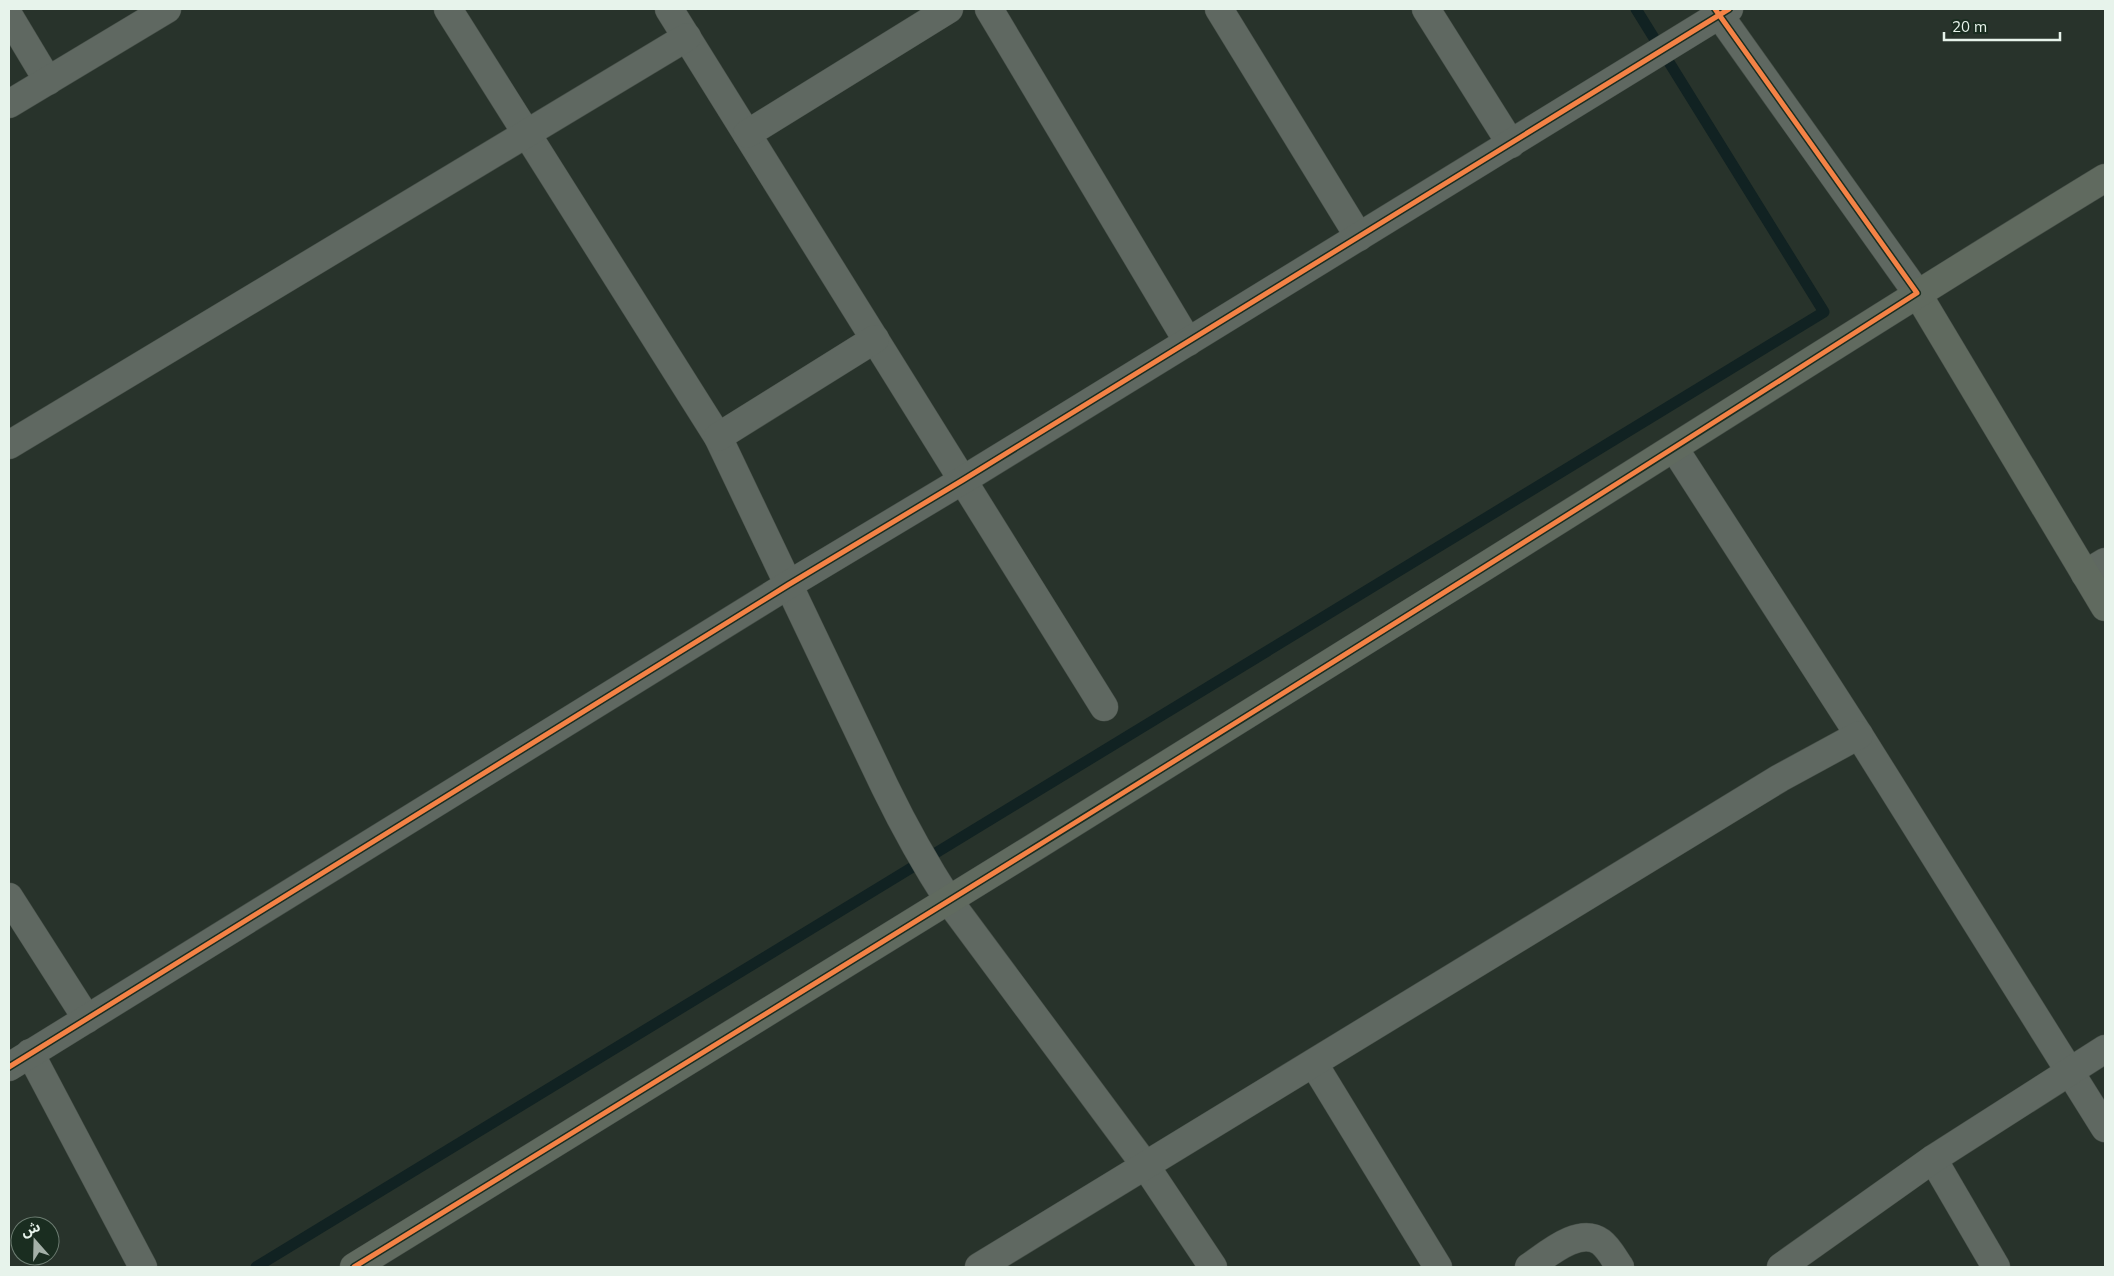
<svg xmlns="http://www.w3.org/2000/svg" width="2114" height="1276" viewBox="0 0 2114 1276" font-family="Mulish,'Noto Sans Arabic',sans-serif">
  <rect width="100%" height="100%" fill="#28332b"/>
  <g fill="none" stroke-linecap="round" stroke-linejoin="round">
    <path stroke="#122" stroke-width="11" d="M256,1267L1824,312L1636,9"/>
    <defs>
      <g id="street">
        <path d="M448,9L718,437L885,787C904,826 925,864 949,901L1145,1165L1213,1267"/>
        <path d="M669,9L1104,707"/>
        <path d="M989,9L1188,342"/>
        <path d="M1219,9L1359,237"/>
        <path d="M1426,9L1511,144"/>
        <path d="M1715,9L1917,293"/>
        <path d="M9,16L48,81"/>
        <path d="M9,104L167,9"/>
        <path d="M747,134L949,9"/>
        <path d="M718,437L875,339"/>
        <path d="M9,445L687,37"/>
        <path d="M1674,448L1859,735L2105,1128"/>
        <path d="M2085,574L2105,562"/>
        <path d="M9,897L87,1019"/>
        <path d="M30,1053L143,1267"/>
        <path d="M1314,1064L1438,1267"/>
        <path d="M9,1067L788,585L963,480L1729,9"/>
        <path d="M1933,1159L1996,1267"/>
        <path d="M979,1267L1780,778L1859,735"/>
        <path d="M1529,1267C1547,1255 1579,1226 1601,1242C1609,1248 1615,1260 1620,1267"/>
        <path d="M1781,1267L1933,1159L2105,1049"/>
      </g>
      <g id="secondary">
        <path d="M1917,293L2105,607"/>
        <path d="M354,1267C722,1041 1089,814 1455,585C1672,450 1887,311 2105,178"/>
      </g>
    </defs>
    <use href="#street" stroke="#454e47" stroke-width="29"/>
    <use href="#secondary" stroke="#454e47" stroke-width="29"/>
    <use href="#street" stroke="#5f6861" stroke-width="28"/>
    <use href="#secondary" stroke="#606a5f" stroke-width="28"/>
    <defs>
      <g id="cycleway">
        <path d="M9,1067L788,585L963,480L1729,9"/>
        <path d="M354,1267C877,946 1400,624 1917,293L1715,9"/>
      </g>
    </defs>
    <use href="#cycleway" stroke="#1a2d20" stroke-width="8"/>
    <use href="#cycleway" stroke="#f48246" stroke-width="5"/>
  </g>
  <rect width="2114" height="1276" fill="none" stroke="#e7f3eb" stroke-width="20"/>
  <g transform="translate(35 1241) rotate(340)"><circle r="24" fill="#1a2d20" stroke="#6c7c71"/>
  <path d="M0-4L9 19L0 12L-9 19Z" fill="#a4b0a8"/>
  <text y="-8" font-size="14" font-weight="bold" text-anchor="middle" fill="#e7f3eb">ش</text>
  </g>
  <path d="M1944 32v8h116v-8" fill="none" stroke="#e7f3eb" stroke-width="2.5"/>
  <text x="1952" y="32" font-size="15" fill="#e7f3eb" stroke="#1a2d20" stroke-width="4" paint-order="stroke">20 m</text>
</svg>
